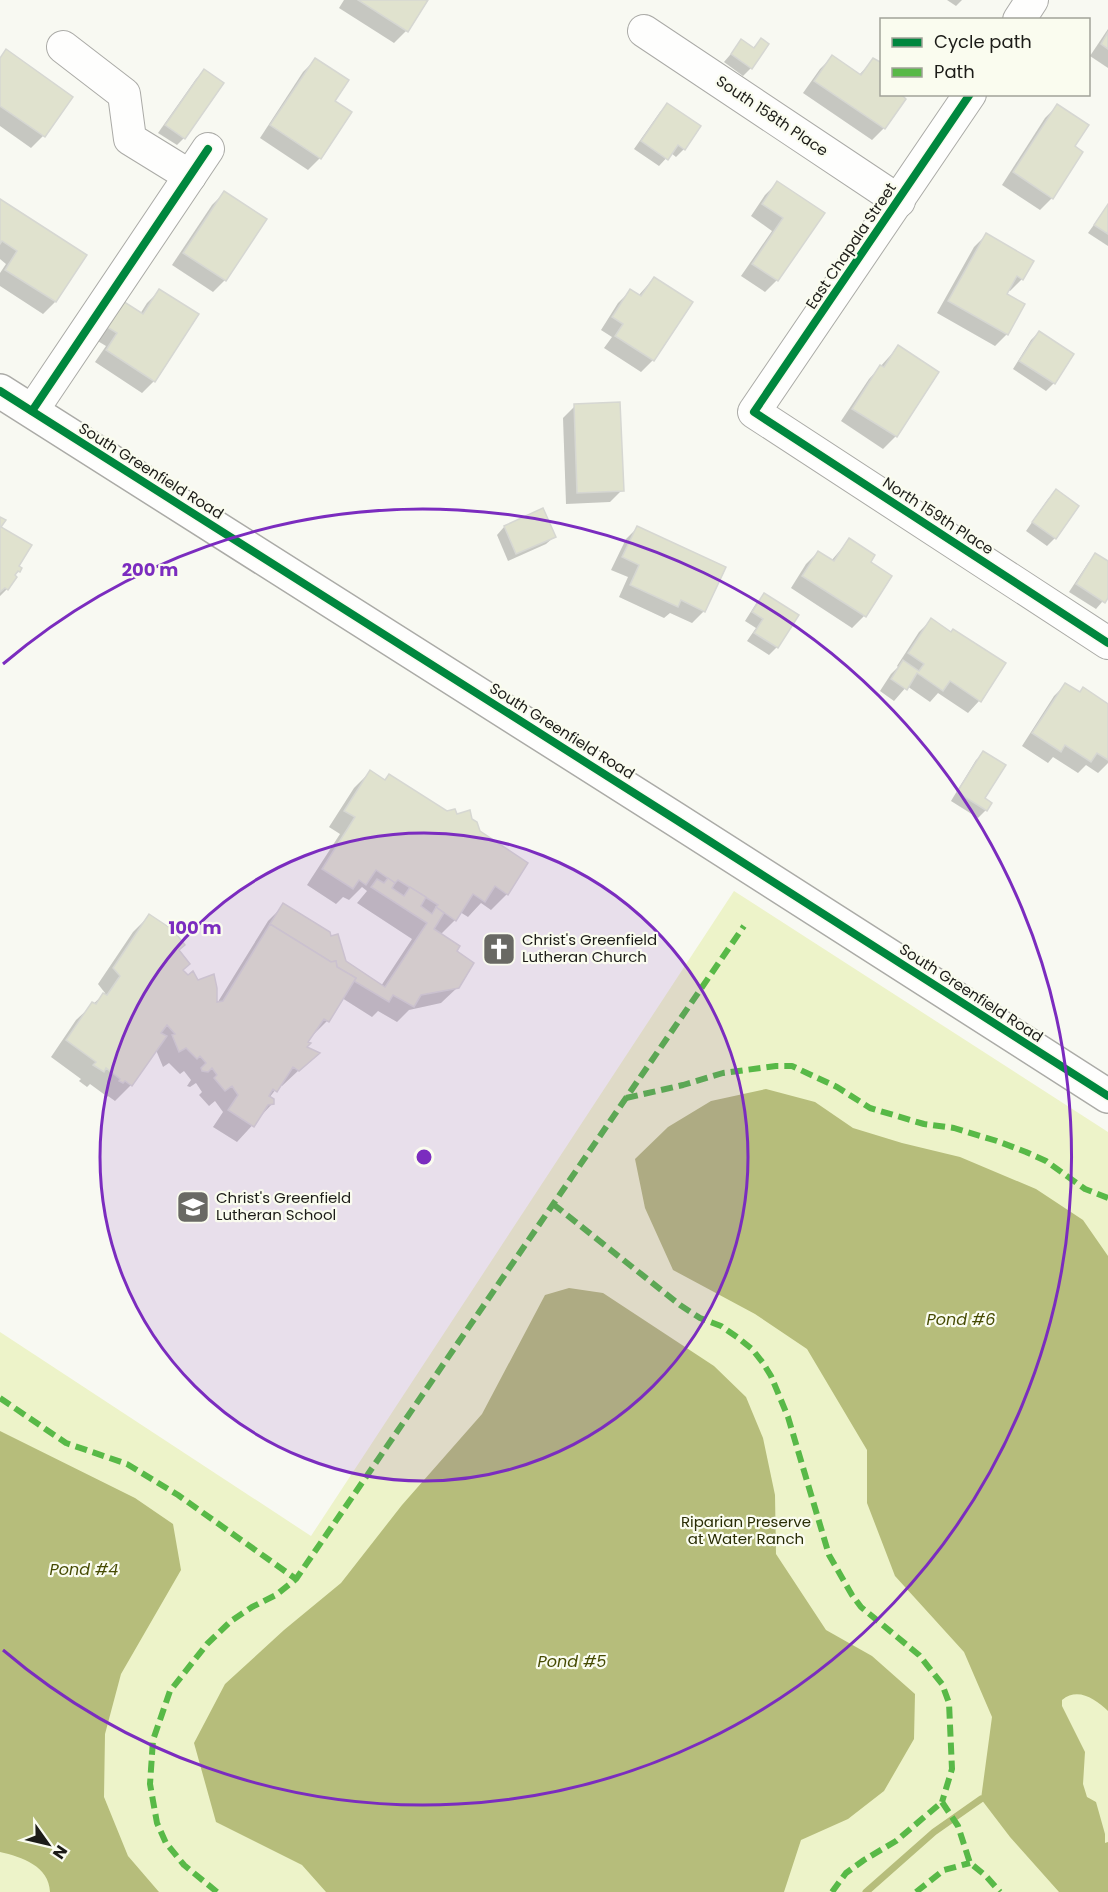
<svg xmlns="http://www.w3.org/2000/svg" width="1108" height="1892" viewBox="0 0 1108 1892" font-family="Poppins,sans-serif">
  <rect width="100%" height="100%" fill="#f8f9f2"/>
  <path fill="#edf3c9" d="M734,891L1108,1132V1892H0V1332L311,1536Z"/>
  <g fill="#b6bd7b">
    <path d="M766,1089L815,1102L853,1128L902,1143L960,1157L1036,1189L1083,1220L1108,1256V1711C1095,1699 1078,1687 1062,1700V1706L1085,1752L1083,1784L1087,1797L1096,1802L1105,1834V1843L1108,1842V1892H1059L1010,1837L981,1799L992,1717L964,1652L895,1576L867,1503V1450L807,1349L755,1314L673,1270L645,1208L635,1159L668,1127L711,1101Z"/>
    <path d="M569,1288L603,1293L714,1366L746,1397L763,1438L775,1495L776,1554L826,1630L872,1656L915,1694L914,1739L884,1791L848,1819L801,1840L784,1892H326L302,1865L216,1822L194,1743L225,1684L284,1630L341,1583L402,1505L482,1414L545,1295Z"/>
    <path d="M0,1431L135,1498L173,1524L181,1570L121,1674L105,1734L104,1797L128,1856L159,1892H50C49,1866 22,1857 0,1852Z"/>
  </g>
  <g fill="#0003">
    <path d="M344,0H427L406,31L394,43L339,8Z"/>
    <path d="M947,0H962L956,6Z"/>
    <path d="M1108,29V68L1090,56Z"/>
    <path d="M761,40L751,68L743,76L724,62L742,41L752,49Z"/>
    <path d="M6,51L71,97L43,136L31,148L0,126V58Z"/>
    <path d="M832,57L859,75L873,60L879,64L882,61V94L904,99L884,128L872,140L803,93L820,69Z"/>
    <path d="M315,60L333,101L320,158L308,170L260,138L303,72Z"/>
    <path d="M204,71L184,138L177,145L158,133L196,79Z"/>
    <path d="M668,105L699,127L684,149L676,157L671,153L659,166L634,149L660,112Z"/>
    <path d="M1057,106L1073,146L1052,198L1040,210L1002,185L1045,118Z"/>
    <path d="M777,183L822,214L777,280L765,292L741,276L772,231L751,216L765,195Z"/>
    <path d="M224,193L225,280L213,292L172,265L212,205Z"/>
    <path d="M0,200L85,255L55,302L43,314L0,286V273L6,264L0,259Z"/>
    <path d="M1108,205V246L1088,233Z"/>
    <path d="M986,235L1022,279L1010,291L1008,290L1005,295L1007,334L995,346L937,313L974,247Z"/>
    <path d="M654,278L653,360L641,372L604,348L612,337L601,330L618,303L630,291L638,296Z"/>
    <path d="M159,291L154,381L142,393L95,362L106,346L96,340L112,315L140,314L147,303Z"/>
    <path d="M1039,332L1054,383L1046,391L1013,369L1031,340Z"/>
    <path d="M898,347L937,372L895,437L883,449L841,421L869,379Z"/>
    <path d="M575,406L622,490L610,502L566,504L563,418Z"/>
    <path d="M1056,491L1055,538L1047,546L1026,531L1048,499Z"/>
    <path d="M543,510L554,537L546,544L508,561L497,535L504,527Z"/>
    <path d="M638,527L704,611L692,623L670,613L664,618L619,597L628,577L611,570L626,539Z"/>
    <path d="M0,528L19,571L14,576L15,577L7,589L0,596Z"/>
    <path d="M849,540L869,562L890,576L864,616L852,628L791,588L806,564L818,552L831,561Z"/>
    <path d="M1095,555L1108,563V595L1096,609L1069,592L1088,563Z"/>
    <path d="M765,595L797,615L777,647L769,655L747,641L756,628L745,621L757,602Z"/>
    <path d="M931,620L950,633L979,701L968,713L938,693L930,702L907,686L894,701L880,691L891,674L898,667L897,666L919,632Z"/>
    <path d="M1065,685L1079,694L1108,705V763L1098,773L1086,765L1078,773L1053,757L1048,763L1022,746L1054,696Z"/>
    <path d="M984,753L983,799L986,810L978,818L951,801L976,760Z"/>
    <path d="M370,772L384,781L389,776L507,894L491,910L481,903L468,917L460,912L455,920L440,935L455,952L458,987L441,1003L409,1010L397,1022L378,1011L372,1017L342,998L327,1021L311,1037L310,1036L305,1047L317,1053L282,1086L280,1084L269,1098L272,1104L237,1142L213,1127L223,1112L215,1101L209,1106L199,1095L202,1092L196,1083L190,1087L187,1086L191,1080L184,1071L180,1074L169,1063L163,1067L156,1050L131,1085L115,1101L108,1096L106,1098L104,1097L105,1095L90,1084L87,1087L79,1081L81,1079L51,1057L76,1020L105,993L98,984L133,932L149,916L177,951L181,971L216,1005L268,921L284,905L344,962L381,986L412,939L357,903L367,891L362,887L349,900L343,897L336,904L307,885L340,834L329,827L354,788Z"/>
  </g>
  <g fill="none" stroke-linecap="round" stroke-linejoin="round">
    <path stroke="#b6bd7b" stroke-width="7" d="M866,1892L934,1832L981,1799"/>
  </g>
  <g fill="#e0e2ce" stroke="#d6d7d2" stroke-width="1.5">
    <path d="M358,0H428L408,32Z"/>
    <path d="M1108,32V49L1101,44Z"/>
    <path d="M761,38L769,44L752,69L731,54L741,39L754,48Z"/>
    <path d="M6,49L73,97L45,137L0,106V58Z"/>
    <path d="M832,55L861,75L873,58L882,63V94H901L906,99L885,129L814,81Z"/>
    <path d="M315,58L349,80L335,101L352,112L321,159L270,125Z"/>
    <path d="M204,69L224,83L185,139L165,125Z"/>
    <path d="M667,103L701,126L685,150L678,145L668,160L641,141Z"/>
    <path d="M1057,104L1089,125L1075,146L1083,152L1053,199L1013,172Z"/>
    <path d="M777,181L825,213L778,281L752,264L783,218L762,204Z"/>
    <path d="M224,191L267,219L226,281L183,253Z"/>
    <path d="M0,199L87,255L56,302L5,270L17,251L2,241L0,244Z"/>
    <path d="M1108,204V234L1094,225Z"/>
    <path d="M986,233L1034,261L1023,280L1017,276L1007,294L1025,304L1008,335L948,301Z"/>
    <path d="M654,277L693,302L654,361L615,336L623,324L612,317L630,289L641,296Z"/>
    <path d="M159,289L199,314L155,382L106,350L117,333L107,327L123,301L143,314Z"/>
    <path d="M1039,331L1074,354L1055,384L1019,361Z"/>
    <path d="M898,345L939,372L897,437L852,409L880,365L884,367Z"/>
    <path d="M620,402L624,491L577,493L574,404Z"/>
    <path d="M1056,489L1079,506L1056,539L1032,522Z"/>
    <path d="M543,508L556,537L516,554L504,526Z"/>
    <path d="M0,517L6,520L1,527L32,545L19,566L22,568L20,572L18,571L15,575L17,577L8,590L5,588L0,592Z"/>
    <path d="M637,526L726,567L705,612L681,600L678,607L630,585L639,565L622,557Z"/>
    <path d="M849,538L875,555L871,562L892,576L866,617L802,576L818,551L834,561Z"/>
    <path d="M1095,553L1108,561V598L1105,603L1076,584Z"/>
    <path d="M764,593L799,615L778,648L754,633L763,619L752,612Z"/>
    <path d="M931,618L951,632L953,629L1006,663L981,702L950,681L943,691L917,673L907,690L891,679L903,660L919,671L924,664L908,653Z"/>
    <path d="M1065,683L1080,692L1083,687L1108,704V760L1097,753L1091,762L1065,745L1061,752L1032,733Z"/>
    <path d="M983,751L1006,765L985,798L992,803L987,811L957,792Z"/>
    <path d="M370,770L385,780L389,774L447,811L455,809L457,814L470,810L472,819L477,822L480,831L528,863L508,895L495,886L485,902L473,894L456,921L436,907L438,905L398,880L395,883L376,870L366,885L359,880L353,889L322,869L355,817L344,811Z"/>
    <path d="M388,878L395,883L392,888L404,896L410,887L426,897L421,906L432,914L436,907L444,913L434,929L460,946L457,951L474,963L459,988L421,995L414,1007L393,995L389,1002L354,981L356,978L337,967L336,961L331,962L270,924L283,903L330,932L331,936L338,934L346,961L385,987L427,923L371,887L377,879L384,883Z"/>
    <path d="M149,914L173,930L185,945L179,950L190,964L183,970L188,975L193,971L198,980L214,974L217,988V1002L223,1001L270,924L331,962L336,961L337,967L356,978L329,1022L324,1019L308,1042L311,1043L307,1047L320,1053L299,1071L293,1067L277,1092L273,1089L269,1096L274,1099V1104L268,1105L254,1127L228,1110L238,1095L232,1086L225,1091L214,1078L217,1075L212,1068L208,1072L202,1071L201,1068L206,1063L200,1056L197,1059L186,1048L179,1052L172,1035L175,1034L167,1025L161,1033L167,1036L132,1086L125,1081L123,1083L119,1081L120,1079L106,1068L104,1072L93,1065L96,1062L66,1040L92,1002L96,1004L103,993L107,995L120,976L113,968Z"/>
  </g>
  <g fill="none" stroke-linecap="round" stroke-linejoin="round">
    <defs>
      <g id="minor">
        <path d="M1019,20L1032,0"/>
        <path d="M644,31L899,201"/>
        <path d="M63,47L124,94L130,139L190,176"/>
        <path d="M970,94L754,412L1108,643"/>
        <path d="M32,411L208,149"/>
      </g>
      <path id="major" d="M0,391L675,819L1108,1096"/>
    </defs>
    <use href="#minor" stroke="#ababa7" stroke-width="34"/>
    <use href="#major" stroke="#ababa7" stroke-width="36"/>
    <use href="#minor" stroke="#fefefd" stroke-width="32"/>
    <use href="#major" stroke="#fefefd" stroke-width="33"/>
    <g stroke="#58b947" stroke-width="6" stroke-dasharray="12 6" stroke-linecap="butt">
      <path d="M626,1098L683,1085L723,1073L776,1066H792L837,1087L870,1108L924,1124L954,1128L997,1141L1026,1152L1046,1161L1085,1189L1108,1198"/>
      <path d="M553,1204L680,1305L700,1318L721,1326L737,1337L752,1349L763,1363L771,1376L788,1417L829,1555L852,1595L861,1607L919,1655L942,1684L949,1703L952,1769L942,1802"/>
      <path d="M0,1398L66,1443L127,1464L178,1495L296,1579"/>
      <path d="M942,1802L958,1826L970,1863L986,1876L1000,1892"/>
      <path d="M217,1892L184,1865L166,1843L157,1823L150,1784L153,1740L170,1691L207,1644L231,1621L252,1607L276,1595L296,1579L744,926"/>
      <path d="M832,1892L846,1873L864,1860L896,1841L942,1802"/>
      <path d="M916,1892L944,1870L970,1863"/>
    </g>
    <defs>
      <g id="cycleway">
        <path d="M970,94L754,412L1108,643"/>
        <path d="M0,391L675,819L1108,1096"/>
        <path d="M32,411L208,149"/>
      </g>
    </defs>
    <use href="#cycleway" stroke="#fafcef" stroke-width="11"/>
    <use href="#cycleway" stroke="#00873e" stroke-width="8"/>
  </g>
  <circle cx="424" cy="1157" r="324" fill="#7b2cbf" fill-opacity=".12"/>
  <g fill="none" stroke="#7b2cbf" stroke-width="3">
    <circle cx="424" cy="1157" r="324"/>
    <path d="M3 664A648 648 0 1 1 3 1650"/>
  </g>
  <defs>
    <symbol id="church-square" viewBox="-11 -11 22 22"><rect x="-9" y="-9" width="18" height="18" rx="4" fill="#696964" stroke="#fafcef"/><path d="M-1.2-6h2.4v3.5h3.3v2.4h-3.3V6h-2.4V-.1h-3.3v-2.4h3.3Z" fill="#fff"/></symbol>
    <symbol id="school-square" viewBox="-11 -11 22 22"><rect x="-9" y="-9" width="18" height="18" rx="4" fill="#696964" stroke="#fafcef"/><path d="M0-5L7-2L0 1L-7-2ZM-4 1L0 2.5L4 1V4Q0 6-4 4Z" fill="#fff"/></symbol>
  </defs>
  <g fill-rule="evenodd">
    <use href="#church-square" x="480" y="930" width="38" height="38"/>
    <use href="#school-square" x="174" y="1188" width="38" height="38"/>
  </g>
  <g text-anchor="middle" stroke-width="4.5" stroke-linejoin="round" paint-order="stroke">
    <g font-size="15" fill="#1c1c18" stroke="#fafcef">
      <text transform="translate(772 116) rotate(34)" y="5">South 158th Place</text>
      <text transform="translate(851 246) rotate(-56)" y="5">East Chapala Street</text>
      <text transform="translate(151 471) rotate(32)" y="5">South Greenfield Road</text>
      <text transform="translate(938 516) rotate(33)" y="5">North 159th Place</text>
      <text transform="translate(562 731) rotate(32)" y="5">South Greenfield Road</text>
      <text transform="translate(971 993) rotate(33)" y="5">South Greenfield Road</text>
    </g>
    <g font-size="15" fill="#1c1c18" stroke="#fafcef" text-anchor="start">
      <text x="522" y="945">Christ's Greenfield<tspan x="522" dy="17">Lutheran Church</tspan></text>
      <text x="216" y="1203">Christ's Greenfield<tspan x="216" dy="17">Lutheran School</tspan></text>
    </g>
    <g font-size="15" fill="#292d05" stroke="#fafcef">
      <text x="746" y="1527">Riparian Preserve<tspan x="746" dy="17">at Water Ranch</tspan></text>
    </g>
    <g font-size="16" font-style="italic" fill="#464b03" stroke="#fafcef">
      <text x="961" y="1325">Pond #6</text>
      <text x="84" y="1575">Pond #4</text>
      <text x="572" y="1667">Pond #5</text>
    </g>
  </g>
  <circle cx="424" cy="1157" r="9" fill="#7b2cbf" stroke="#fafcef" stroke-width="3"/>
  <g font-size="18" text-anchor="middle" font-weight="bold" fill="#7b2cbf" stroke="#fafcef" stroke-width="4.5" stroke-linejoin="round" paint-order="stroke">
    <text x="150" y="576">200 m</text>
    <text x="195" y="934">100 m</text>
  </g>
  <rect x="880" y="18" width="210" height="78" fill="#fafcef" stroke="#a1a299" stroke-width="1.5"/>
  <rect x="892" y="38" width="30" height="9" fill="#00873e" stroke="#a1a299" stroke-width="1.5"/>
  <text x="934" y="48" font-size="18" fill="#1c1c18">Cycle path</text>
  <rect x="892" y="68" width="30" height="9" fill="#58b947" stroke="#a1a299" stroke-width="1.5"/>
  <text x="934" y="78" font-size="18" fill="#1c1c18">Path</text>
  <g transform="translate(48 1844) rotate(124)" stroke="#fafcef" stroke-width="4.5" paint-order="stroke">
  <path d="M0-4.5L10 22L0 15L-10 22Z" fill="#1c1c18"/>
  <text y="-9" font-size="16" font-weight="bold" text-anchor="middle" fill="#1c1c18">N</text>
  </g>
</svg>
